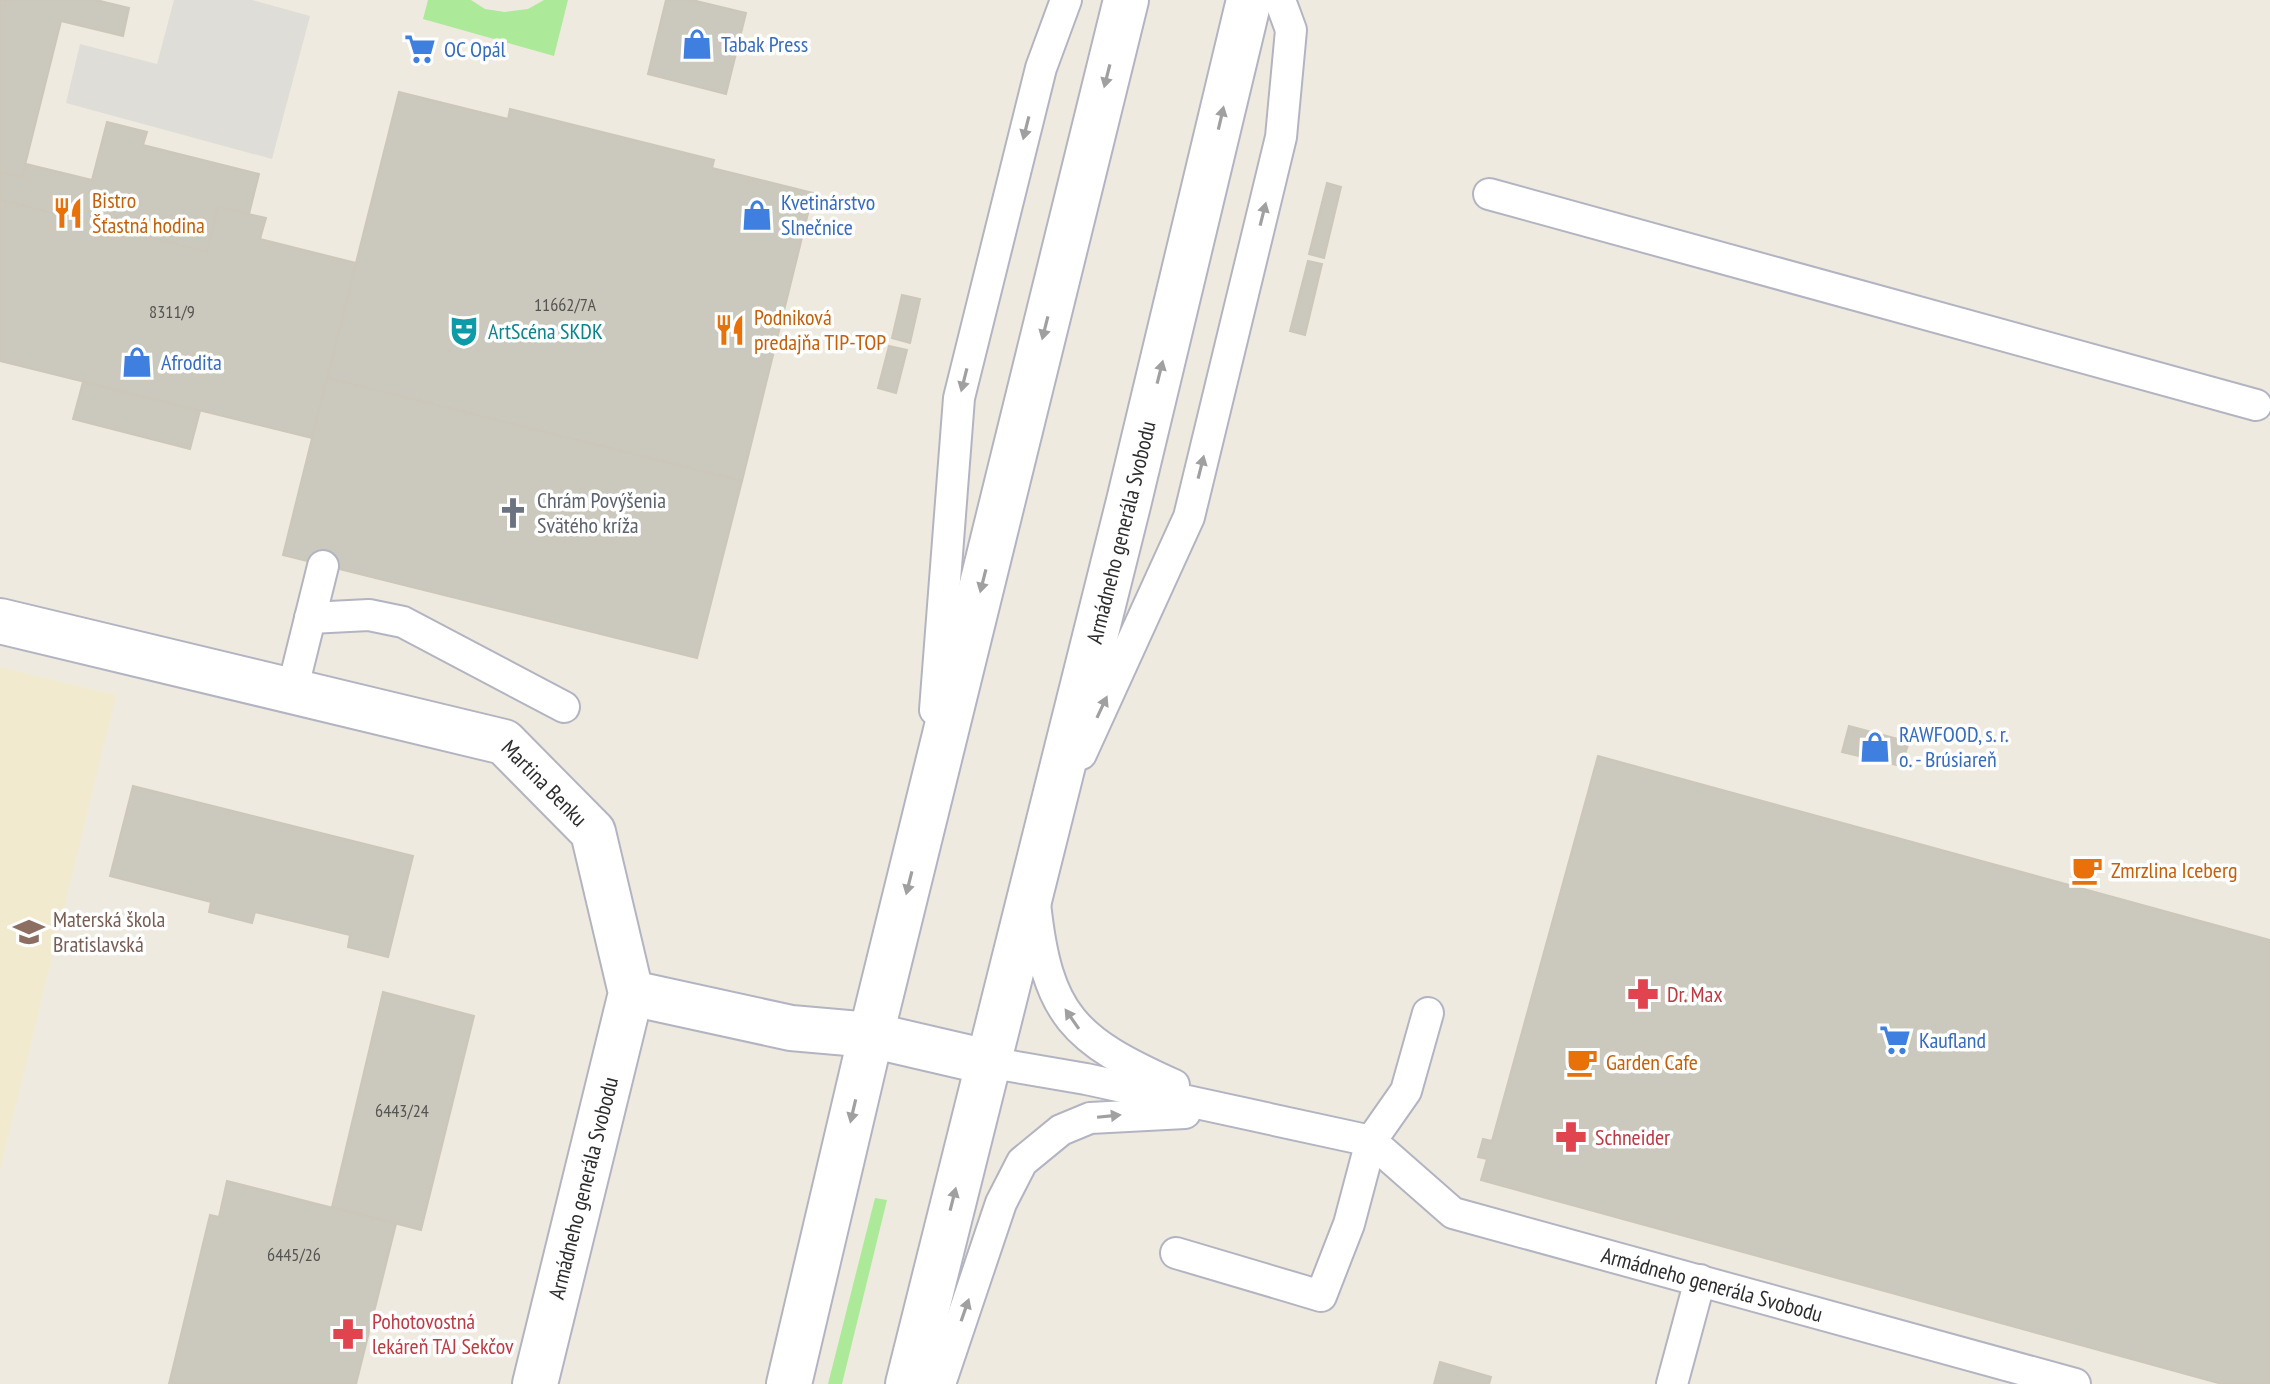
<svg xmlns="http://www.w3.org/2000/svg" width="2270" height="1384" viewBox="0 0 2270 1384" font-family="'PT Sans Narrow',sans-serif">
  <rect width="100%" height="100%" fill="#efeadf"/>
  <path fill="#f2eace" d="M0,667L116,695L0,1170Z"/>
  <g fill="#ace999">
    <path d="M428,0H471L485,9L505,12L528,9L544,0H568L554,56L423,19Z"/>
    <path d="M875,1198L887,1200L842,1384H828Z"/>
  </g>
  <path fill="#dfddd7" d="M174,0H252L310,16L272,159L66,103L80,44L157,64Z"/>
  <g fill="#cbc8be" stroke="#ccc7b8" stroke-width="2">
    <path d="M0,0H96L129,8L123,36L61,21L22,177L0,172Z"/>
    <path d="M666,0H692L746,13L726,94L648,74Z"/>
    <path d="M399,92L508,119L510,109L714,160L712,168L813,193L742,481L327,378Z"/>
    <path d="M107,122L147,132L143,145L259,174L249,214L218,207L207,252L0,200V172L22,177L26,164L92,180Z"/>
    <path d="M1327,183L1341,187L1324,258L1309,254Z"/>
    <path d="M0,200L207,252L218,207L266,218L260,239L356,263L312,438L0,361Z"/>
    <path d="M1308,261L1322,264L1305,335L1290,331Z"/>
    <path d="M902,295L920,299L910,343L892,338Z"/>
    <path d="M889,346L907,350L896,393L878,388Z"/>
    <path d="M327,378L742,481L697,658L283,555Z"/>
    <path d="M83,382L200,411L190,449L73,419Z"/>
    <path d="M1849,726L1909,742L1901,766L1842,752Z"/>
    <path d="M1598,756L2270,940V1384H2222L1481,1180L1487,1159L1478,1157L1483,1139L1492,1141Z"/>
    <path d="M133,786L413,856L388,957L348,947L350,935L255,912L252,923L209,912L211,902L110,876Z"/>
    <path d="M383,992L474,1016L421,1230L332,1207Z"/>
    <path d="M227,1181L396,1224L356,1384H169L210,1215L219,1217Z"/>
    <path d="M1440,1362L1491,1377L1489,1384H1434Z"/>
  </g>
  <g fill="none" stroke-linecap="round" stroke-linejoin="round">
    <defs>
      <g id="service">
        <path d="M1489,194L2256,405"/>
        <path d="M310,618L369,615L403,622L564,707"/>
        <path d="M292,691L323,566"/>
        <path d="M935,710L959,398L1041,68L1066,0"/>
        <path d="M1081,754L1189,517L1281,137L1291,30L1280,0"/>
        <path d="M1035,903C1047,1016 1074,1040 1174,1085"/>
        <path id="s1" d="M987,1062L1086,1079L1371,1141L1453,1213L2075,1384"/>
        <path d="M1176,1253L1321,1296L1349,1224L1371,1141L1406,1091L1428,1013"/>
        <path d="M940,1384L1001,1203L1022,1162L1061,1130L1090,1118L1185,1113"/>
        <path d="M1672,1384L1700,1280"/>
      </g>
      <g id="minor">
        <path id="s2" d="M0,621L504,742L593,832L631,993L535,1384"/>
        <path d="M631,993L791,1028L871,1035L987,1062"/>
      </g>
      <g id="tertiary">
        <path d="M789,1384L871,1035L1126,0"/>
        <path id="s3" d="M908,1384L1129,501L1249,0"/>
      </g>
    </defs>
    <use href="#service" stroke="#b3b4c2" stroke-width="34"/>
    <use href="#minor" stroke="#b3b4c2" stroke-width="48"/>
    <use href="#tertiary" stroke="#b3b4c2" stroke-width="48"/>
    <use href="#service" stroke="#fff" stroke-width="30"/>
    <use href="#minor" stroke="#fff" stroke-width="44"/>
    <use href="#tertiary" stroke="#fff" stroke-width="44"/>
  </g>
  <defs><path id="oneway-solid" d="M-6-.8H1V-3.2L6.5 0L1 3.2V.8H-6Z" transform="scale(2)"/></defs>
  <g fill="#a0a0a0">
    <use href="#oneway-solid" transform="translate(1107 76) rotate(104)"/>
    <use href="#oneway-solid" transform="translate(1221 118) rotate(-77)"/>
    <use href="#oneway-solid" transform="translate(1026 128) rotate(104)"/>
    <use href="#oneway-solid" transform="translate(1263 214) rotate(-76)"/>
    <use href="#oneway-solid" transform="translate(1045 328) rotate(104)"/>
    <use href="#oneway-solid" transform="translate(1160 372) rotate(-76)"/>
    <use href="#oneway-solid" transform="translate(964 380) rotate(104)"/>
    <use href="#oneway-solid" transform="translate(1201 467) rotate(-76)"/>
    <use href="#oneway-solid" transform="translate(983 581) rotate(104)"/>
    <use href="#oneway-solid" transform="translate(1102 707) rotate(-65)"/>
    <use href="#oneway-solid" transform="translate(909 883) rotate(104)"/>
    <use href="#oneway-solid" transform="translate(1072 1019) rotate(-125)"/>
    <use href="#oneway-solid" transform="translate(853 1111) rotate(103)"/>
    <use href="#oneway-solid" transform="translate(1109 1116) rotate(-6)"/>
    <use href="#oneway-solid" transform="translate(953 1199) rotate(-76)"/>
    <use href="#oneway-solid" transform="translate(965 1310) rotate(-71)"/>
  </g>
  <defs>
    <symbol id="shop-bare" viewBox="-9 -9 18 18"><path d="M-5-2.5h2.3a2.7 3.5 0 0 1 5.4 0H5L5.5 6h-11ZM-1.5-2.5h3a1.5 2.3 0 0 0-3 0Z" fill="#3f7fe0" stroke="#fff" stroke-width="2.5" paint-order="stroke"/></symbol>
    <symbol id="supermarket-bare" viewBox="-9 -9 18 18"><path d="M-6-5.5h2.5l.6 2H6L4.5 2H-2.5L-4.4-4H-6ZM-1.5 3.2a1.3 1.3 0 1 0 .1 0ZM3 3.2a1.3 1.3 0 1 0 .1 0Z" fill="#3f7fe0" stroke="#fff" stroke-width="2.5" paint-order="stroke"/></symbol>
    <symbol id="restaurant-bare" viewBox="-9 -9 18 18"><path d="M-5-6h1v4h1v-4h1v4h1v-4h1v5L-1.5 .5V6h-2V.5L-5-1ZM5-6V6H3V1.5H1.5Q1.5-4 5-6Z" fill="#e8710a" stroke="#fff" stroke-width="2.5" paint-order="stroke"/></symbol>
    <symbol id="theatre-bare" viewBox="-9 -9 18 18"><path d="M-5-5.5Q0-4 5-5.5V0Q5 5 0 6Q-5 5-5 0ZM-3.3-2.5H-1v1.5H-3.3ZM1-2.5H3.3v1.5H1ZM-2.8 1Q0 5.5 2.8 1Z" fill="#0f9aa8" stroke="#fff" stroke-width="2.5" paint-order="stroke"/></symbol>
    <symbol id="church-bare" viewBox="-9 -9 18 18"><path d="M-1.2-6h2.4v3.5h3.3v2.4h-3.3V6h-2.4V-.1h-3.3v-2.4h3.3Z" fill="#6b7280" stroke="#fff" stroke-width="2.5" paint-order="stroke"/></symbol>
    <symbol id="cafe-bare" viewBox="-9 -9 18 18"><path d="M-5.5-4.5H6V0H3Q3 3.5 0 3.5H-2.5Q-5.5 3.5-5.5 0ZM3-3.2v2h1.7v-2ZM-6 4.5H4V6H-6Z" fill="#e8710a" stroke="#fff" stroke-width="2.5" paint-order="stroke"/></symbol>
    <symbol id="school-bare" viewBox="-9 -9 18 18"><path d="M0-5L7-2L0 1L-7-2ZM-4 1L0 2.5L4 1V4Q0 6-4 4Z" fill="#8d6e63" stroke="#fff" stroke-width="2.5" paint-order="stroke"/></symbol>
    <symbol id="pharmacy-bare" viewBox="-9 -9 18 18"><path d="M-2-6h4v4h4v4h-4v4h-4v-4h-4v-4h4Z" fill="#e0444e" stroke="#fff" stroke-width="2.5" paint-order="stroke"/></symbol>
  </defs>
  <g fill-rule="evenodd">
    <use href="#shop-bare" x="675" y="22" width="44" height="44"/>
    <use href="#supermarket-bare" x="398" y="27" width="44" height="44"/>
    <use href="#restaurant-bare" x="46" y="191" width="44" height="44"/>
    <use href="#shop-bare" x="735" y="193" width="44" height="44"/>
    <use href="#restaurant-bare" x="708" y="308" width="44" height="44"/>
    <use href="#theatre-bare" x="442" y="309" width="44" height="44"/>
    <use href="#shop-bare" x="115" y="340" width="44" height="44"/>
    <use href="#church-bare" x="491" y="491" width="44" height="44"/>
    <use href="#shop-bare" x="1853" y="725" width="44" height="44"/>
    <use href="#cafe-bare" x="2065" y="848" width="44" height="44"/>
    <use href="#school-bare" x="7" y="910" width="44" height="44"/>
    <use href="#pharmacy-bare" x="1621" y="972" width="44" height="44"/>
    <use href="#supermarket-bare" x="1873" y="1018" width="44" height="44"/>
    <use href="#cafe-bare" x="1560" y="1040" width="44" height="44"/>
    <use href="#pharmacy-bare" x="1549" y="1115" width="44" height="44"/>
    <use href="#pharmacy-bare" x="326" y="1312" width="44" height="44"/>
  </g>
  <g text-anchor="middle" stroke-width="7" stroke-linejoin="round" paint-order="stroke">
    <g font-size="18" fill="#545451">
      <text x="565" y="311">11662/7A</text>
      <text x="172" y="318">8311/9</text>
      <text x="402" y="1117">6443/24</text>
      <text x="294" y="1261">6445/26</text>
    </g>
    <g font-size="22" fill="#366cbe" stroke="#fff" text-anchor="start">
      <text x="721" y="52">Tabak Press</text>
      <text x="444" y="57">OC Opál</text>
      <text x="781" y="210">Kvetinárstvo<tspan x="781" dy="25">Slnečnice</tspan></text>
      <text x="161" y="370">Afrodita</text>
      <text x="1899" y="742">RAWFOOD, s. r.<tspan x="1899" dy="25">o. - Brúsiareň</tspan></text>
      <text x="1919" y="1048">Kaufland</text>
    </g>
    <g font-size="22" fill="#c56008" stroke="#fff" text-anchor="start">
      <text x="92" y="208">Bistro<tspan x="92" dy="25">Šťastná hodina</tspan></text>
      <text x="754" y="325">Podniková<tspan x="754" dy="25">predajňa TIP-TOP</tspan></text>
      <text x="2111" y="878">Zmrzlina Iceberg</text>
      <text x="1606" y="1070">Garden Cafe</text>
    </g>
    <g font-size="22" fill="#0d838f" stroke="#fff" text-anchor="start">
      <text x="488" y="339">ArtScéna SKDK</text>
    </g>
    <g font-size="22" fill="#5b616d" stroke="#fff" text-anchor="start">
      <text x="537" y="508">Chrám Povýšenia<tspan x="537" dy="25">Svätého kríža</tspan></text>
    </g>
    <g font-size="22" fill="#2d2d2d" stroke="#fff">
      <text dy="8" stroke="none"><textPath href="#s3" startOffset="878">Armádneho generála Svobodu</textPath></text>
      <text dy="8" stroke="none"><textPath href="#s2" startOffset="576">Martina Benku</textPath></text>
      <text transform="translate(583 1188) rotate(-76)" y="8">Armádneho generála Svobodu</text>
      <text dy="8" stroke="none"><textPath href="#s1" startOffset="770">Armádneho generála Svobodu</textPath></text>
    </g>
    <g font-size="22" fill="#785e54" stroke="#fff" text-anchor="start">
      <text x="53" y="927">Materská škola<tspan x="53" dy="25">Bratislavská</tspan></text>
    </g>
    <g font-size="22" fill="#be3a42" stroke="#fff" text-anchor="start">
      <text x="1667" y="1002">Dr. Max</text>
      <text x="1595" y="1145">Schneider</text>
      <text x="372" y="1329">Pohotovostná<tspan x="372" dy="25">lekáreň TAJ Sekčov</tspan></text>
    </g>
  </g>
</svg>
